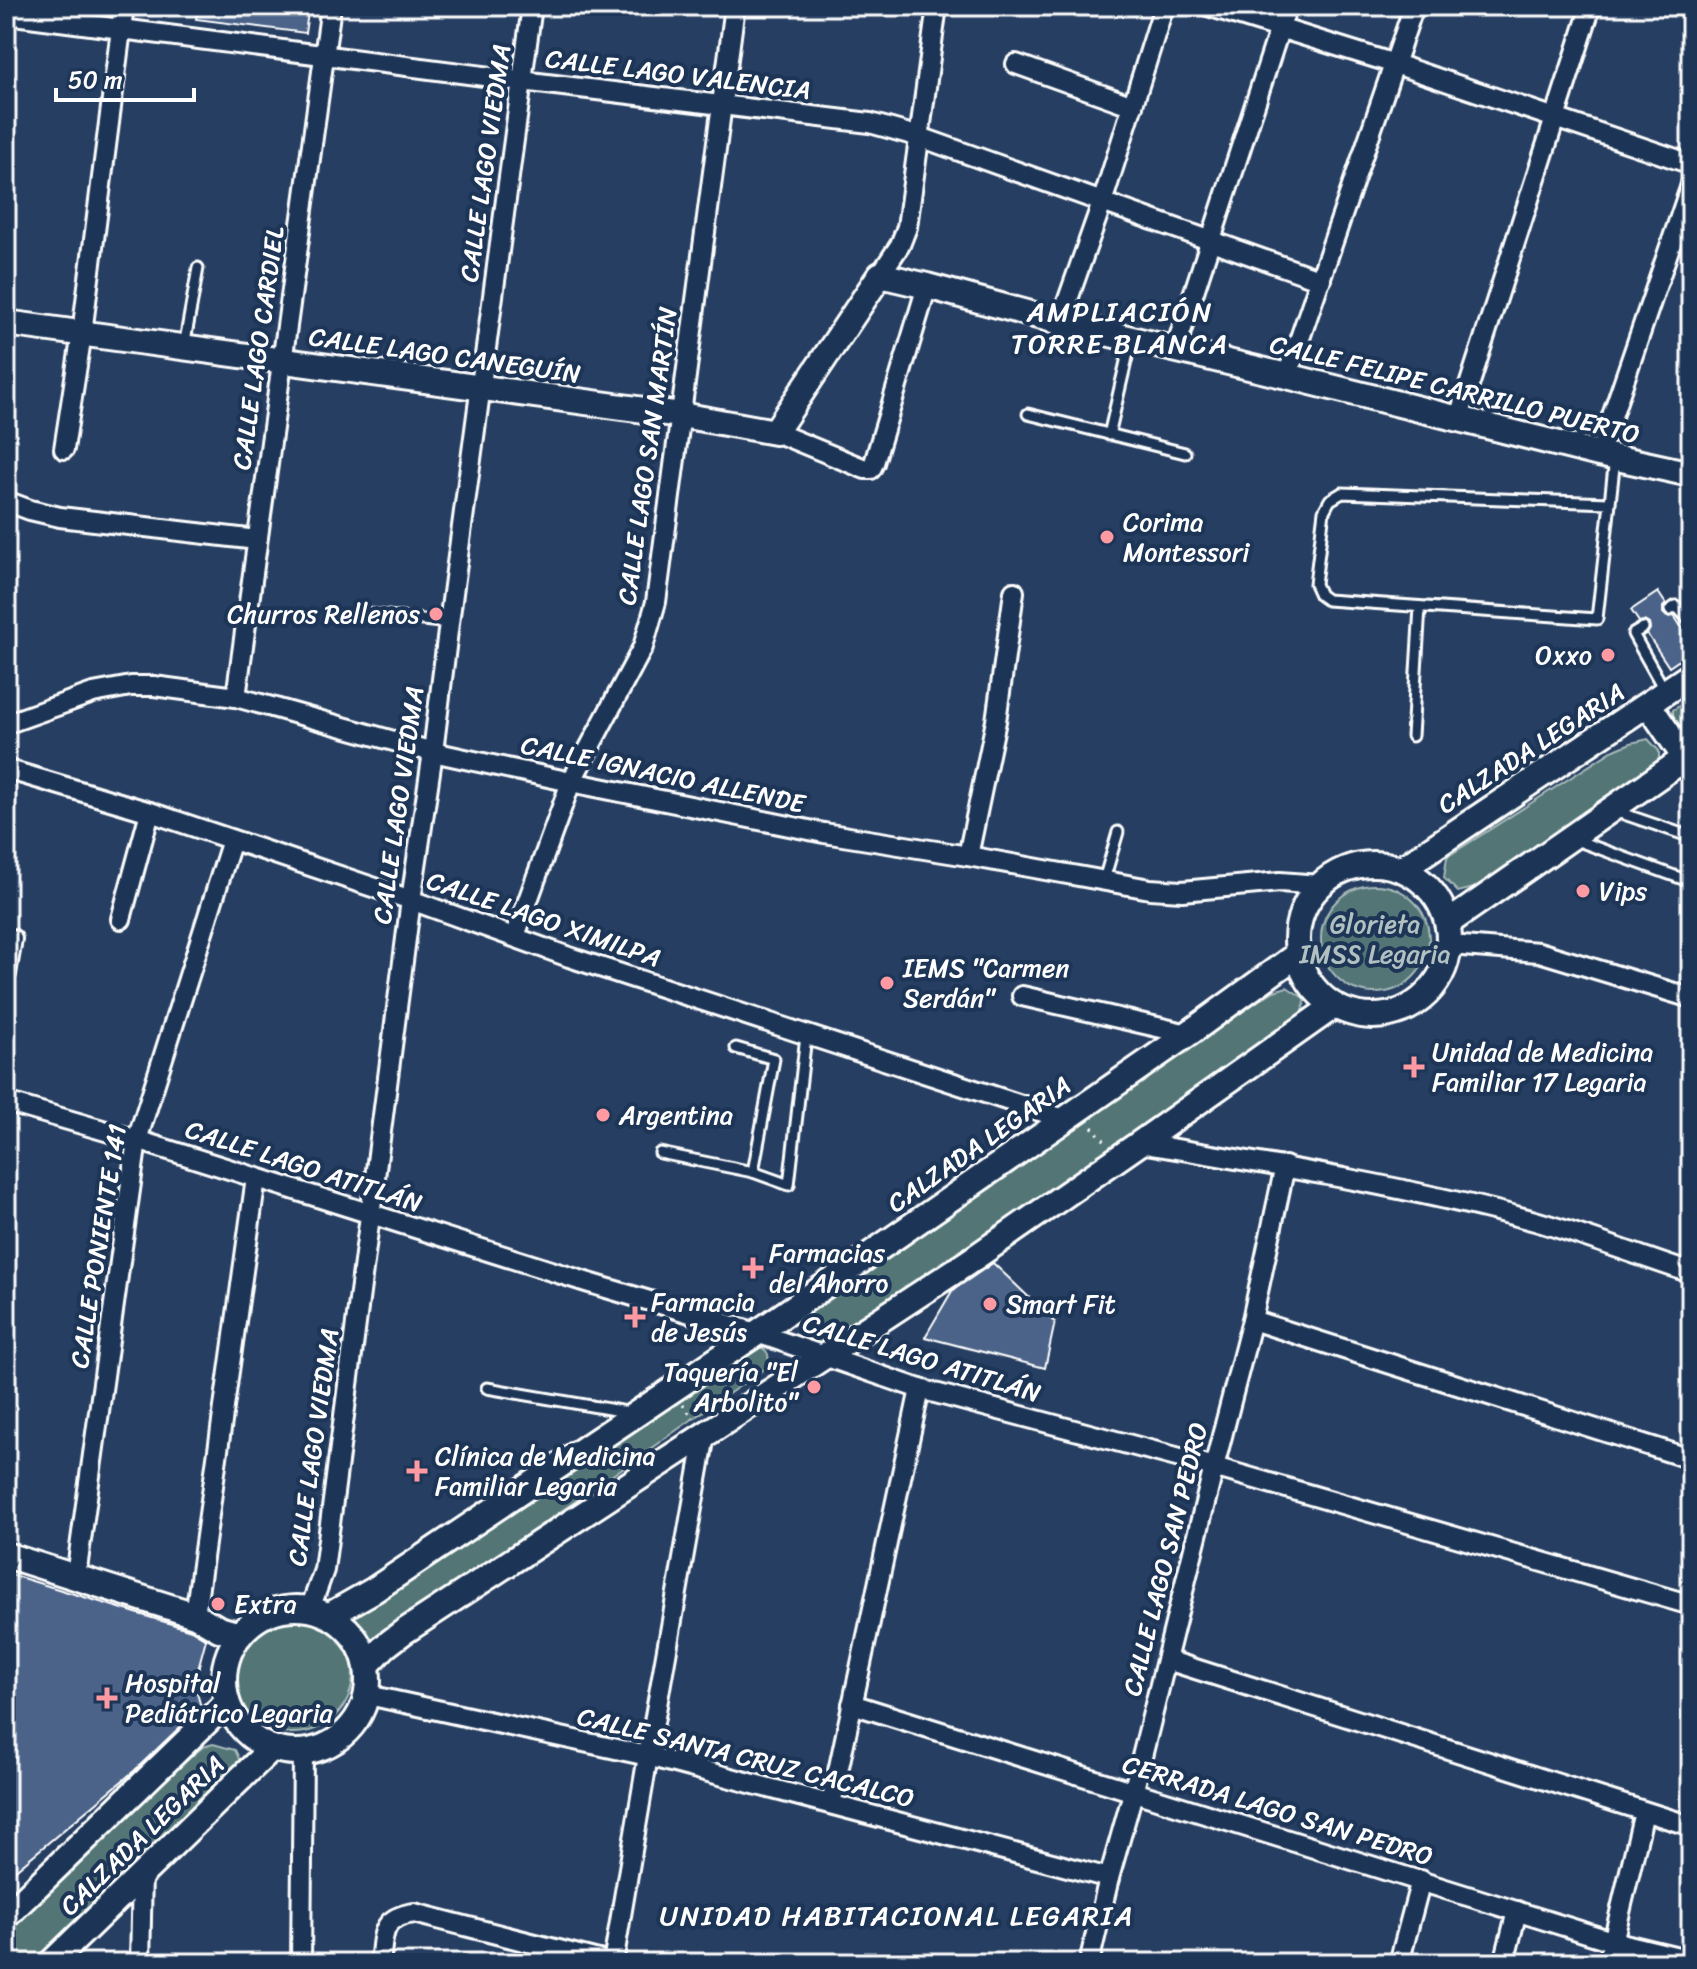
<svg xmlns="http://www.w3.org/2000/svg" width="1697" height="1969" viewBox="0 0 1697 1969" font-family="Sriracha,sans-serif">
  <rect width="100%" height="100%" fill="#263e61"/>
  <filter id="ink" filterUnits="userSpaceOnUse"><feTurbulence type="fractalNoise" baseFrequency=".0125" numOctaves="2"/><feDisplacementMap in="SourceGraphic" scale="16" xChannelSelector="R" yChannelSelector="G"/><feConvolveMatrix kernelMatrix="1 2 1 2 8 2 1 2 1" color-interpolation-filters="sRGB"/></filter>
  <g filter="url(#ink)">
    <g fill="#527576" stroke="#a8baba" stroke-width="2">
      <path d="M1691,698V736L1680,735L1674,724L1673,710Z"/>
      <path d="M1648,739L1659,751V759L1644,773L1620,787L1482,886L1458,892L1444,878L1447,857L1612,751L1631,743Z"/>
      <circle cx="1375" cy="939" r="54"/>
      <path d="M1287,987L1305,999L1303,1011L1297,1017L951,1261L824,1343H815L808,1340L803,1331V1319L817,1307L1258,1001L1274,991Z"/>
      <path d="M757,1346C769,1349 770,1356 767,1367L381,1637L368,1650L363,1636L345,1616Z"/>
      <circle cx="293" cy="1673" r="60"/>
      <path d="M213,1744L235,1750C244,1767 242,1772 233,1788L36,1963H6V1928L193,1755L203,1747Z"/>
    </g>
    <g fill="#4b6389" stroke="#fff" stroke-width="2">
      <path d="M198,6H309L305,33L196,19Z"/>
      <path d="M1658,592L1666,604L1663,607V613L1667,617L1674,616L1691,641V652L1669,667L1647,634L1650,629L1649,624L1644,621L1639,622L1631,610Z"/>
      <path d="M993,1263L1055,1322L1045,1368L925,1337L952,1291Z"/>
      <path d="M6,1573L191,1630L206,1639L199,1665L197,1693L201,1707L134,1771L6,1878Z"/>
    </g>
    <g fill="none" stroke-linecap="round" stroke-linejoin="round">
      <defs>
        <g id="lane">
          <path d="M184,347L198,268"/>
          <path d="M1028,414L1185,453"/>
          <path d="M1109,435L1131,340"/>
          <path d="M1609,503L1342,493L1330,500L1324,511L1315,584L1320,595L1327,600L1597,619L1615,458"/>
          <path d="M1670,610L1676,606L1691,622"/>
          <path d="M369,614L449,623"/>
          <path d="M1643,628L1633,634L1665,691"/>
          <path d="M1412,736L1420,607"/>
          <path d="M1615,811L1691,837"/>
          <path d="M1573,839L1691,882"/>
          <path d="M1104,880L1118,832"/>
          <path d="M736,1048L774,1059L753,1172"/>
          <path d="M660,1153L753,1172L789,1185L806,1036"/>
          <path d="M487,1388L632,1413"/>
        </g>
        <g id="street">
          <path d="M1208,6L1395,64L1691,164"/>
          <path d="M6,14L522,81L870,123L920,137L1321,280"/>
          <path d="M1016,64L1133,106"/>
          <path d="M880,275L900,245L907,227L937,6"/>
          <path d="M1060,322L1102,203L1164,6"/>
          <path d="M1175,350L1287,6"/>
          <path d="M1287,376L1414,6"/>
          <path d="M1458,420L1591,6"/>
          <path d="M775,432L865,469H871L874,463L927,286"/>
          <path d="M64,449L82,333L124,6"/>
          <path d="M1599,454L1691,185"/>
          <path d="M6,501L30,510L60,517L257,540"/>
          <path d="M236,697L331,6"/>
          <path d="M6,724L93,693L131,686H154L236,697L433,752L571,782L824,833L968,856L1150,889L1182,891L1280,882L1320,885"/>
          <path d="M6,769L150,812L411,900L569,957L1064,1119"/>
          <path d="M968,856L996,721L1014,592"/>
          <path d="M121,919L150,812"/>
          <path d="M515,936L571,782L643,647L656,602L735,6"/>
          <path d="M1450,945L1539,952L1691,998"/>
          <path d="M6,974L12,939"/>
          <path d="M1022,996L1188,1034"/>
          <path d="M6,1102L137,1140L586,1282L757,1333L920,1389L1214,1467L1691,1605"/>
          <path d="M1140,1143C1273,1165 1405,1186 1535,1221C1587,1236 1639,1256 1691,1273"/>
          <path d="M1252,1320L1691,1459"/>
          <path d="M76,1576L137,1140L232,840"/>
          <path d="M310,1609L324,1570L411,900L433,752L449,623L532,6"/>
          <path d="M195,1615L256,1178"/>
          <path d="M1167,1660L1691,1826"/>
          <path d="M368,1695L648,1756L1109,1878"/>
          <path d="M852,1704L1612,1941L1691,1960"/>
          <path d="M831,1804L920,1389"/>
          <path d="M140,1963L142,1873"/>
          <path d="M301,1963L303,1752"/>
          <path d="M380,1963C384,1934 380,1918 414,1913L610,1963"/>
          <path d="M613,1963L648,1756L705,1435"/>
          <path d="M1089,1963L1109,1878L1133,1793L1214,1467L1252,1320L1285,1166"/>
          <path d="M1399,1963L1421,1880"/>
          <path d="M1504,1963L1517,1911"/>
          <path d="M1608,1963L1644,1812"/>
        </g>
        <g id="secondary">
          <path d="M6,323L681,415L775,432L880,275L927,286L1060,322L1287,376L1599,454L1691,474"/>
          <path d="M1648,704L1685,758"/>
          <circle cx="1373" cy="940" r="76"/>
          <path d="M1401,869L1691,675"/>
          <path d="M1448,923L1691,754"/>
          <path d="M6,1555L195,1615L219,1629L240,1635"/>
          <circle cx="296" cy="1680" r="72"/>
          <path d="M330,1615L374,1590L757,1333L1188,1034L1298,954"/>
          <path d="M368,1664L385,1646L402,1633L967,1263L1140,1143L1334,1006"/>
          <path d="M6,1916L227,1702"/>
          <path d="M51,1963L272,1748"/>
        </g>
      </defs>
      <use href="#lane" stroke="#fff" stroke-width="15"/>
      <use href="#street" stroke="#fff" stroke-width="24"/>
      <use href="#secondary" stroke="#fff" stroke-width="30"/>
      <g stroke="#fff" stroke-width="3" stroke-dasharray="2 6" stroke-linecap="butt">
        <path d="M1092,1127L1106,1142"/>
        <path d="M683,1405L693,1418"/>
      </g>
      <use href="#lane" stroke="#1d3557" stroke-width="9"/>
      <use href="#street" stroke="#1d3557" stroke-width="18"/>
      <use href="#secondary" stroke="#1d3557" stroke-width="24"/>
    </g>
  </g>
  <g fill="#ff9aa2" stroke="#1d3557" stroke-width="3">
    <circle cx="1107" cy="537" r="8"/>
    <circle cx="436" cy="614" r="8"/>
    <circle cx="1608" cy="655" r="8"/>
    <circle cx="1583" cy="891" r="8"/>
    <circle cx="887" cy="983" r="8"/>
    <path d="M1410 1055h8v8h8v8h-8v8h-8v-8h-8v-8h8z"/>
    <circle cx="603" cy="1115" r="8"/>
    <path d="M749 1256h8v8h8v8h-8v8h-8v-8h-8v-8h8z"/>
    <circle cx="990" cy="1304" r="8"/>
    <path d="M631 1305h8v8h8v8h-8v8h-8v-8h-8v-8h8z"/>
    <circle cx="814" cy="1387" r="8"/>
    <path d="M413 1459h8v8h8v8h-8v8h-8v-8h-8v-8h8z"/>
    <circle cx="218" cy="1604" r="8"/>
    <path d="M103 1686h8v8h8v8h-8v8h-8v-8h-8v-8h8z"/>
  </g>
  <g text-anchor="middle" stroke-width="8" stroke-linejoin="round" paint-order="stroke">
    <g font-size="26" fill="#fff" stroke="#1d3557">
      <text transform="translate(678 74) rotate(7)" y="9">CALLE LAGO VALENCIA</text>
      <text transform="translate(485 163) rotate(-82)" y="9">CALLE LAGO VIEDMA</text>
      <text transform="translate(258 348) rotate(-82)" y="9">CALLE LAGO CARDIEL</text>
      <text transform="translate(445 355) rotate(8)" y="9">CALLE LAGO CANEGUÍN</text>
      <text transform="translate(1455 389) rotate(14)" y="9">CALLE FELIPE CARRILLO PUERTO</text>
      <text transform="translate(647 456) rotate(-82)" y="9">CALLE LAGO SAN MARTÍN</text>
      <text transform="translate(1531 748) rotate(-33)" y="9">CALZADA LEGARIA</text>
      <text transform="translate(663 774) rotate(12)" y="9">CALLE IGNACIO ALLENDE</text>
      <text transform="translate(398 805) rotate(-82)" y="9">CALLE LAGO VIEDMA</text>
      <text transform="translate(544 919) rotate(19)" y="9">CALLE LAGO XIMILPA</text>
      <text transform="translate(979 1144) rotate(-35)" y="9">CALZADA LEGARIA</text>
      <text transform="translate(304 1166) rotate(18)" y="9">CALLE LAGO ATITLÁN</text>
      <text transform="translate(98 1246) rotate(-81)" y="9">CALLE PONIENTE 141</text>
      <text transform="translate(922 1358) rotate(17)" y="9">CALLE LAGO ATITLÁN</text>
      <text transform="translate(313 1447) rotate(-82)" y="9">CALLE LAGO VIEDMA</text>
      <text transform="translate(1165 1559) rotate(-76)" y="9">CALLE LAGO SAN PEDRO</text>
      <text transform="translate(746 1757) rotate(14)" y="9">CALLE SANTA CRUZ CACALCO</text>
      <text transform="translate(1278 1810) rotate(17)" y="9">CERRADA LAGO SAN PEDRO</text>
      <text transform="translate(142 1835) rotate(-44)" y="9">CALZADA LEGARIA</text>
    </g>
    <g font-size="26" fill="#fff" stroke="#1d3557" text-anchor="start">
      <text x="1123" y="531">Corima<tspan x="1123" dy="30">Montessori</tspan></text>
      <text x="420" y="623" text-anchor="end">Churros Rellenos</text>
      <text x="1592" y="664" text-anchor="end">Oxxo</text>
      <text x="1599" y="900">Vips</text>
      <text x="903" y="977">IEMS "Carmen<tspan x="903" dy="30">Serdán"</tspan></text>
      <text x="1432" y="1061">Unidad de Medicina<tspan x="1432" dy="30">Familiar 17 Legaria</tspan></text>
      <text x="619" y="1124">Argentina</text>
      <text x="769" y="1262">Farmacias<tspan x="769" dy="30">del Ahorro</tspan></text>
      <text x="651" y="1311">Farmacia<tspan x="651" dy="30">de Jesús</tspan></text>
      <text x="1006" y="1313">Smart Fit</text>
      <text x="798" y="1381" text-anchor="end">Taquería "El<tspan x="798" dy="30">Arbolito"</tspan></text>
      <text x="435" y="1465">Clínica de Medicina<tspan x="435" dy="30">Familiar Legaria</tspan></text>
      <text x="234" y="1613">Extra</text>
      <text x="125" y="1692">Hospital<tspan x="125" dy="30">Pediátrico Legaria</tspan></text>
    </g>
    <g font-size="26" fill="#b1c1c1" stroke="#1d3557">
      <text x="1375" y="933">Glorieta<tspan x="1375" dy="30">IMSS Legaria</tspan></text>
    </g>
    <g font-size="28" letter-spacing="2" fill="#fff" stroke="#1d3557">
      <text x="1120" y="321">AMPLIACIÓN<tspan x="1120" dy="32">TORRE BLANCA</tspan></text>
      <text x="897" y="1925">UNIDAD HABITACIONAL LEGARIA</text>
    </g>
  </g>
  <rect width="1697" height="1969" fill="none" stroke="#1d3557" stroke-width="32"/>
  <rect x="16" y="16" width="1665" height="1937" fill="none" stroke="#fff" stroke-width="3" filter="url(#ink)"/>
  <path d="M56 88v12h138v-12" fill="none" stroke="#ffffff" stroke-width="4"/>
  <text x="68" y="88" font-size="24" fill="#ffffff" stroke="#1d3557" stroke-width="6" paint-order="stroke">50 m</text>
</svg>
